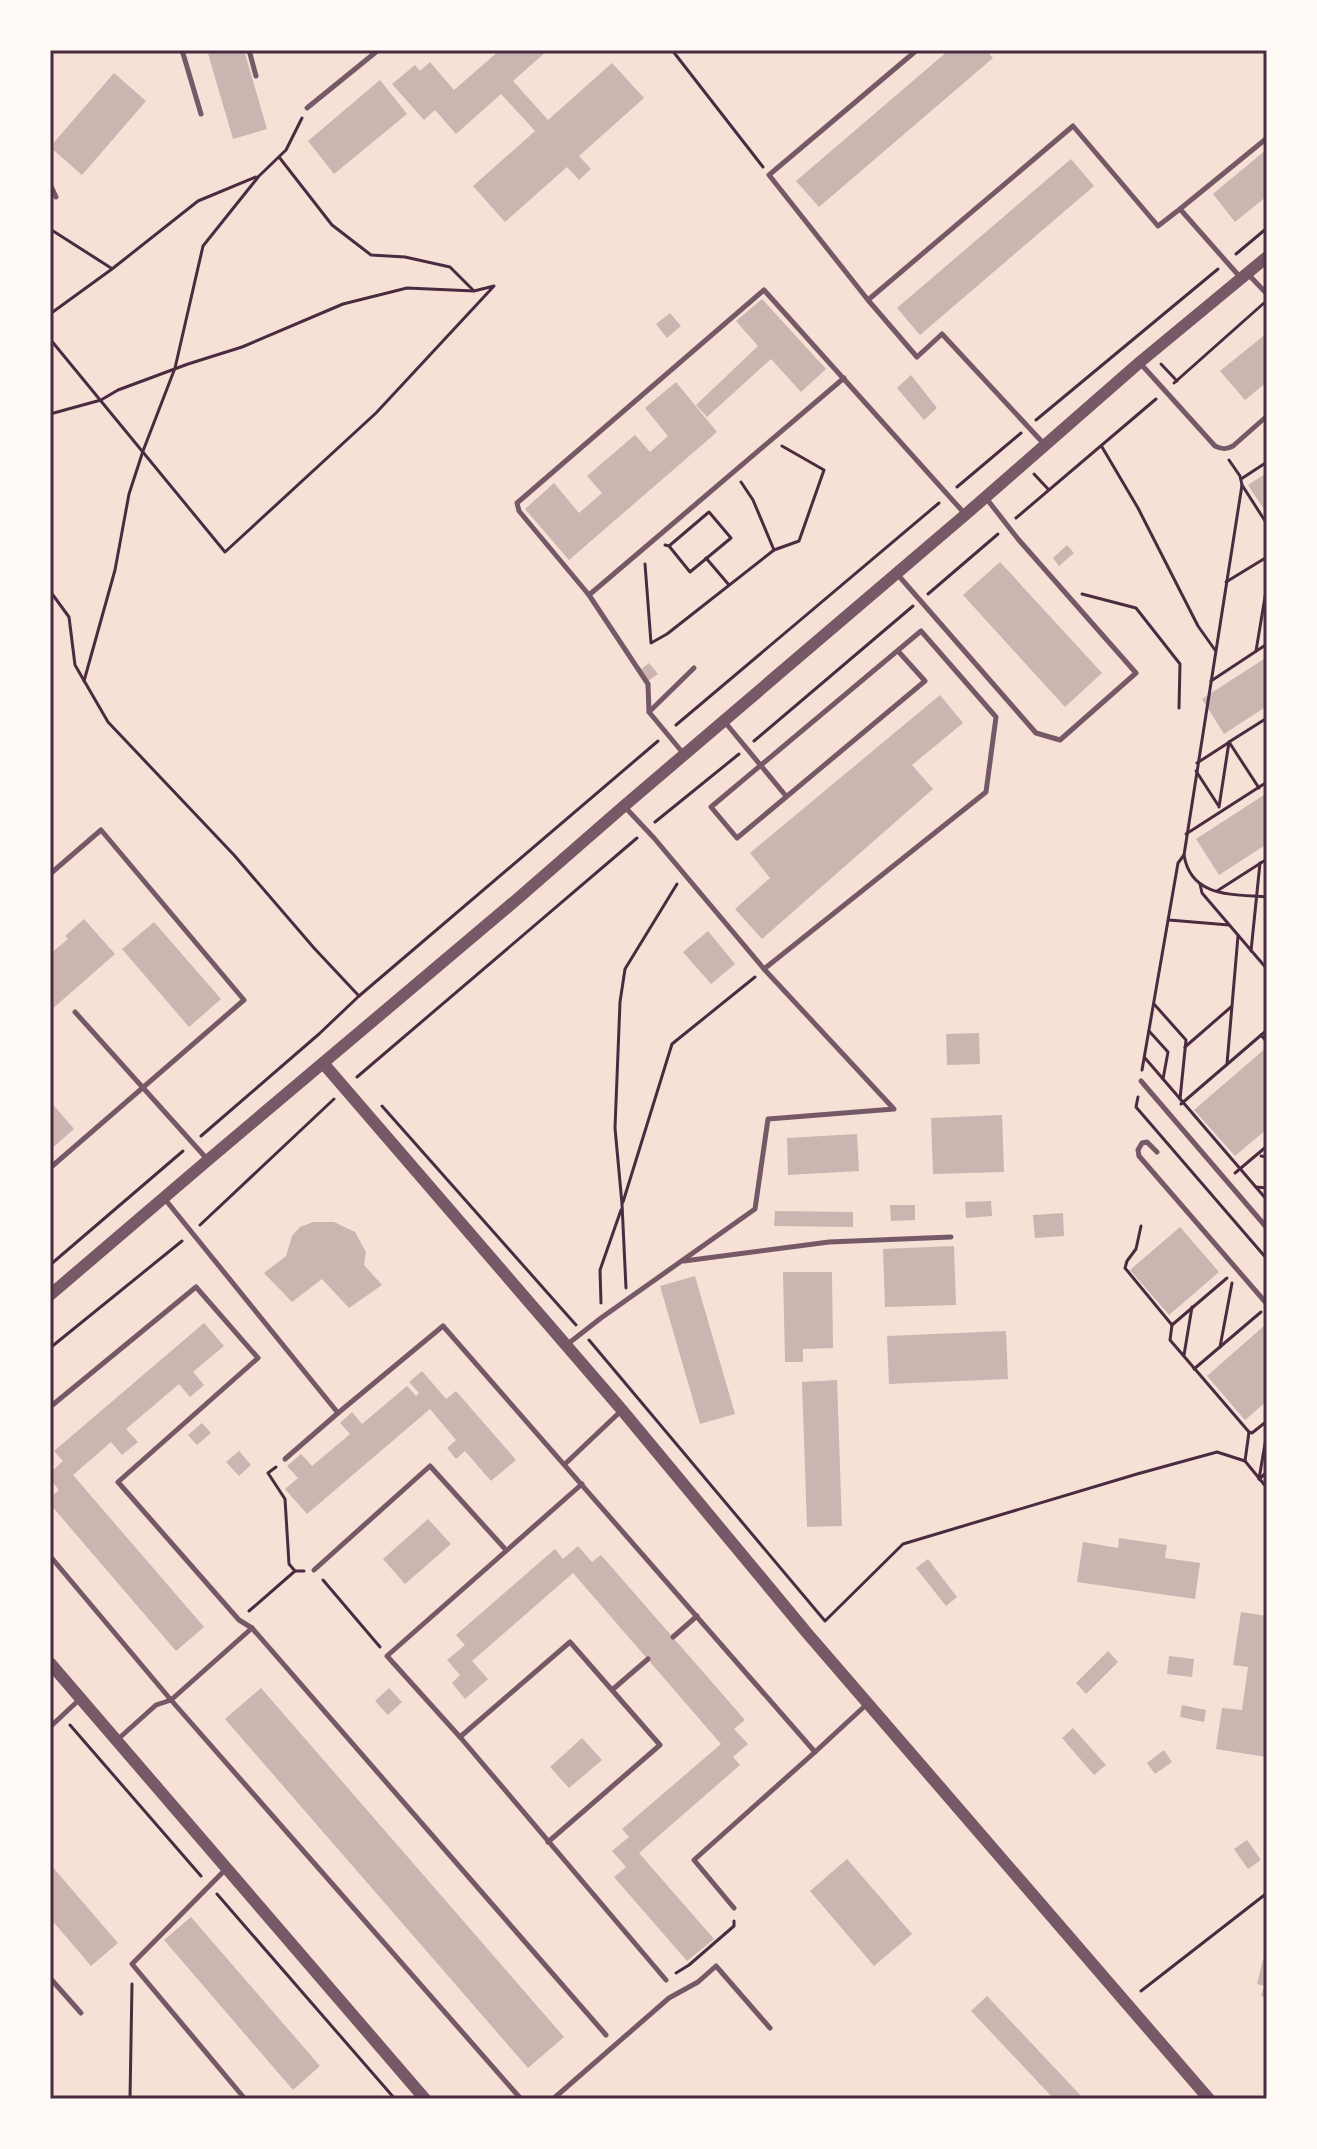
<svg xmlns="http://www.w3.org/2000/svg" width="1317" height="2149" viewBox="0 0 1317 2149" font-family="Helvetica,sans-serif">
  <rect width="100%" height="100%" fill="#f7e1d7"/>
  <g fill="#ccb4b1">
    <path d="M207,50H244L267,129L233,139Z"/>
    <path d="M500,50H548L513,81L548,120L612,63L644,98L579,156L591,169L579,180L567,167L505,222L473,186L535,131L501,94L456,134L435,110L424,120L392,84L415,65L420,71L430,62L454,90Z"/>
    <path d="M949,50H986L993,58L819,207L796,181Z"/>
    <path d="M114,73L146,101L82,175L50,147Z"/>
    <path d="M380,80L407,114L334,174L308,141Z"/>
    <path d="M1267,149V196L1235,222L1213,194Z"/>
    <path d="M1071,159L1094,186L920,335L897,308Z"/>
    <path d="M762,299L826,369L801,392L771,359L707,417L696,405L758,346L736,321Z"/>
    <path d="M670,313L681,326L667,338L656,324Z"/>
    <path d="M1267,333V382L1245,400L1220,371Z"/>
    <path d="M911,375L937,408L924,420L897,388Z"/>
    <path d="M676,382L717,432L569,560L525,509L554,483L579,513L602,493L587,476L635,435L650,452L668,436L645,408Z"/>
    <path d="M1267,473V514L1248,485Z"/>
    <path d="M1067,545L1074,553L1059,566L1053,558Z"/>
    <path d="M1000,562L1102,673L1065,707L963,595Z"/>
    <path d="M1267,657V706L1224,734L1202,699Z"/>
    <path d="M649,663L658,674L648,681L640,670Z"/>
    <path d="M940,695L963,723L912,765L933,789L762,939L735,909L770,878L750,853Z"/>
    <path d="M1267,793V844L1219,875L1196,839Z"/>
    <path d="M84,919L115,954L50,1011V954L68,939L65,936Z"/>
    <path d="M154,922L221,999L189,1027L122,949Z"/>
    <path d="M708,931L735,964L711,984L683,952Z"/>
    <path d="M979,1033L980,1064L947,1065L946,1034Z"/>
    <path d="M1267,1047V1129L1235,1156L1194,1110Z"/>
    <path d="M50,1101L74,1129L50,1150Z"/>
    <path d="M1002,1115L1004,1172L933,1174L931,1118Z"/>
    <path d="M857,1134L859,1171L788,1175L787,1138Z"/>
    <path d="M991,1201L992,1216L966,1218L965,1202Z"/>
    <path d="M890,1205H915V1220L891,1221Z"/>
    <path d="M775,1211L853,1212V1227L774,1226Z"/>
    <path d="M1063,1213L1064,1236L1035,1238L1033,1215Z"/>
    <path d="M313,1222H334L355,1232L366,1252L364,1265L382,1285L349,1308L322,1279L292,1302L264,1273L286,1256L292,1236L300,1227Z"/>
    <path d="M1180,1227L1219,1272L1169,1315L1130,1270Z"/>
    <path d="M954,1246L956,1305L885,1307L883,1249Z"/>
    <path d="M783,1272H832L833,1348L803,1349V1362H785Z"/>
    <path d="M695,1276L735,1414L700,1424L660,1286Z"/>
    <path d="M204,1323L224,1346L193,1372L204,1385L190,1397L179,1384L126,1429L138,1442L122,1455L111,1442L73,1475L204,1627L176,1651L50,1504V1498L59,1490L50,1479V1473L63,1461L54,1451Z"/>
    <path d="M1265,1325L1267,1327V1401L1245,1420L1207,1376Z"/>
    <path d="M1006,1331L1008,1379L889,1384L887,1336Z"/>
    <path d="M422,1371L446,1399L456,1391L516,1460L491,1481L465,1451L456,1459L447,1448L456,1440L430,1409L307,1514L285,1489L298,1478L287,1466L301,1454L312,1466L350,1434L340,1423L352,1412L362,1424L407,1386L416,1396L419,1393L409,1382Z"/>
    <path d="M837,1380L842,1526L807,1527L802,1382Z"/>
    <path d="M202,1423L211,1433L197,1445L188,1435Z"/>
    <path d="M239,1451L251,1465L239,1476L226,1462Z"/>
    <path d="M428,1519L451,1544L405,1584L383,1559Z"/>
    <path d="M1119,1538L1167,1545L1165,1558L1200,1563L1195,1599L1077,1582L1083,1542L1118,1548Z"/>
    <path d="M578,1546L592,1562L601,1555L745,1720L734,1729L748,1744L733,1757L740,1765L639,1853L714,1939L687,1961L614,1877L626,1867L612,1851L629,1837L622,1829L721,1744L573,1573L472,1661L488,1679L465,1699L452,1683L460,1675L447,1660L465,1645L456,1635L555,1549L563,1559Z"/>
    <path d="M928,1559L957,1597L946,1606L916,1568Z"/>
    <path d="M1241,1612L1267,1616V1757L1216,1749L1222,1708L1242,1710L1248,1667L1233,1665Z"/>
    <path d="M1108,1651L1118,1662L1086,1694L1076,1683Z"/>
    <path d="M1169,1656L1194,1659L1192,1677L1167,1674Z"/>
    <path d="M261,1688L564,2037L528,2068L225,1719Z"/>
    <path d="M389,1688L402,1702L388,1715L375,1701Z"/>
    <path d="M1182,1705L1206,1710L1204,1722L1180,1717Z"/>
    <path d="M1073,1728L1106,1765L1094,1775L1062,1738Z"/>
    <path d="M582,1738L602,1760L569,1788L550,1767Z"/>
    <path d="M1164,1750L1172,1762L1155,1774L1147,1763Z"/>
    <path d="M1247,1840L1261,1860L1248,1869L1234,1849Z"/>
    <path d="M847,1859L912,1934L874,1966L810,1891Z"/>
    <path d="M50,1864L118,1943L91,1966L50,1918Z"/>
    <path d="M191,1917L320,2066L293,2090L164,1940Z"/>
    <path d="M1263,1959L1267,1960V1998L1261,1996L1264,1986L1257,1984Z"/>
    <path d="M987,1996L1084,2099H1054L971,2011Z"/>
  </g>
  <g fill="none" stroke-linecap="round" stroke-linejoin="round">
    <g stroke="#4a2c40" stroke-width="3">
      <path d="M672,50L763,167"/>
      <path d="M279,157L332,225L371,255L405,257L450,267L473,290"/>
      <path d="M50,229L111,268"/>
      <path d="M1236,254L1267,228"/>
      <path d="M50,314L112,269L198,201L256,177"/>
      <path d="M50,339L225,552L376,413L494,286L474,291L407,288L343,304L242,347L188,364L118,390L101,400L50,414"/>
      <path d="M1161,364L1177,381"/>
      <path d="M1174,383L1264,303"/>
      <path d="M1036,420L1218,269"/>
      <path d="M1102,447L1138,508L1198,626L1215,650"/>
      <path d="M1229,460L1240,476L1242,485L1184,855C1191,898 1233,894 1267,897"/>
      <path d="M1034,474L1048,489"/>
      <path d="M1241,479L1267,462"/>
      <path d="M741,482L753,500L774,550"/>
      <path d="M1242,485L1267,524"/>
      <path d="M957,487L1021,433"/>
      <path d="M1016,518L1156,399"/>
      <path d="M665,545L669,546L690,572L731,538L709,512L669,546"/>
      <path d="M706,558L729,585"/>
      <path d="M645,564L651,643L667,634L774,550L799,541L824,470L782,446"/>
      <path d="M1226,582L1267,557"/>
      <path d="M50,591L69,617L75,665L108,722L234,855L314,948L359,996"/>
      <path d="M928,594L998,534"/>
      <path d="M1082,594L1136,608L1180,664L1179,708"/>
      <path d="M1256,651L1267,585"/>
      <path d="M84,681L115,570L129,494L143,451L175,368L203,246L259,176L286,150L302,118"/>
      <path d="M1211,681L1267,644"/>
      <path d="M676,725L939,503"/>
      <path d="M754,741L913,606"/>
      <path d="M1197,763L1228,743"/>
      <path d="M1196,771L1218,805"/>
      <path d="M1259,788L1229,742L1267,718"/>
      <path d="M1219,807L1229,742"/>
      <path d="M655,822L739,754"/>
      <path d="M1186,834L1267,782"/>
      <path d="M1200,884L1202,893L1267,969"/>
      <path d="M1217,891L1267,859"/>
      <path d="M1169,920L1229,925"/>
      <path d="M1251,951L1260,863"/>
      <path d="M1154,1004L1186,1040L1180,1099"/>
      <path d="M1149,1031L1168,1052L1163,1079"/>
      <path d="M1261,1035L1267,1042"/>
      <path d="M1185,1047L1231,1007"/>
      <path d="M1145,1058L1267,1200"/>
      <path d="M1227,1064L1238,936"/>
      <path d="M1142,1070L1178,863L1184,855"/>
      <path d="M357,1077L637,838"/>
      <path d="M1138,1097L1136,1107L1267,1259"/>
      <path d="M1181,1104L1267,1030"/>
      <path d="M382,1106L576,1325"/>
      <path d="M201,1136L319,1034L359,996L658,741"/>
      <path d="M1261,1156L1267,1157"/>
      <path d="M1235,1173L1267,1146"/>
      <path d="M1256,1187L1267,1188"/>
      <path d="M623,1202L672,1044L755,977"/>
      <path d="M200,1225L334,1099"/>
      <path d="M1141,1226L1136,1249L1127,1261L1125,1268L1172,1325"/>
      <path d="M50,1265L183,1151"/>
      <path d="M1227,1278L1172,1325L1170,1340L1249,1432L1252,1433L1267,1421"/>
      <path d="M626,1288L622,1204L615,1128L620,1002L625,969L677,884"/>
      <path d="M601,1303L600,1270L621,1210"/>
      <path d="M589,1340L825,1621L903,1544L1137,1474L1217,1452L1245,1461"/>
      <path d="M1220,1347L1232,1283"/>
      <path d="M50,1348L182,1241"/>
      <path d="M1184,1355L1192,1307"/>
      <path d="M1194,1369L1261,1312"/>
      <path d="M1249,1432L1245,1461L1267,1488"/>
      <path d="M276,1467L268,1473L285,1499L289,1564L295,1571H304"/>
      <path d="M1259,1479L1267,1432"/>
      <path d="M1259,1479L1267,1472"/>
      <path d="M323,1580L380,1647"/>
      <path d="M249,1611L295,1571"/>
      <path d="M70,1725L201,1876"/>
      <path d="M217,1894L395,2099"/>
      <path d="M676,1973L689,1965L734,1926V1921"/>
      <path d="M1141,1991L1267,1893"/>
      <path d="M130,2099L132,1984"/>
    </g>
    <g stroke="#755966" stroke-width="5">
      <path d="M182,50L201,114"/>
      <path d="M249,50L256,76"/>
      <path d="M917,50L769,175L868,300L1073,126L1158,226L1180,209"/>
      <path d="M307,108L376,52"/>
      <path d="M50,184L56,197"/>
      <path d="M1247,273L1267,294"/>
      <path d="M1240,277L1180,209L1267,138"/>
      <path d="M868,300L917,357L942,334L1045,445"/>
      <path d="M1140,363L1215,446C1221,449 1226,450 1233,446L1267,416"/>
      <path d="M898,575L1036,733L1060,740L1136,673L1018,539L986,498"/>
      <path d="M589,595L844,378"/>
      <path d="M649,712L694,668"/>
      <path d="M724,721L786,796"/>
      <path d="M683,753L649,712L648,684L589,595L519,511L517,503L764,290L965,514"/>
      <path d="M50,874L101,830L244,1000L50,1168"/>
      <path d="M764,969L986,792L996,717L921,631L711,807L737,838L925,681L898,651"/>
      <path d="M75,1012L207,1159"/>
      <path d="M1141,1081L1267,1228"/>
      <path d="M1157,1152L1147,1142L1142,1143L1138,1150L1139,1156L1267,1304"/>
      <path d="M164,1198L338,1413L443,1326L815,1752L867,1704"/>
      <path d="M684,1261L829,1242L951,1237"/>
      <path d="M569,1343L601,1318L755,1209L768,1119L894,1109L764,969L654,838L624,806"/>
      <path d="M50,1407L196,1287L258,1358L118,1482L239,1620L252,1628L606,2035"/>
      <path d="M285,1459L338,1413"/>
      <path d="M565,1464L622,1410"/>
      <path d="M582,1484L387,1656L460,1737L666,1980"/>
      <path d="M50,1556L171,1700L521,2099"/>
      <path d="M314,1570L430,1466L506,1550"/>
      <path d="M673,1637L697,1616"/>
      <path d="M612,1690L648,1659"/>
      <path d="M50,1727L80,1699"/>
      <path d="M460,1737L570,1642L660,1745L548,1842"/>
      <path d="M117,1740L156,1705L171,1700L252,1628"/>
      <path d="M225,1870L132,1964L245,2099"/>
      <path d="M734,1908L694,1860L815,1752"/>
      <path d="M50,1978L81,2013"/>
      <path d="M553,2099L669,1998L698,1982L716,1966L770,2028"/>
    </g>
    <g stroke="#755966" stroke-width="12">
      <path d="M323,1063L622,1410L807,1633L1209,2099"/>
      <path d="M50,1295L208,1160L515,901L624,806L965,515L1140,362L1267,257"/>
      <path d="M50,1663L425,2099"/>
    </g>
  </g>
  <rect width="1317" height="2149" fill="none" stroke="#fffaf5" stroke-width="104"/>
  <rect x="52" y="52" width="1213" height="2045" fill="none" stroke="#4a2c40" stroke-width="3"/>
</svg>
